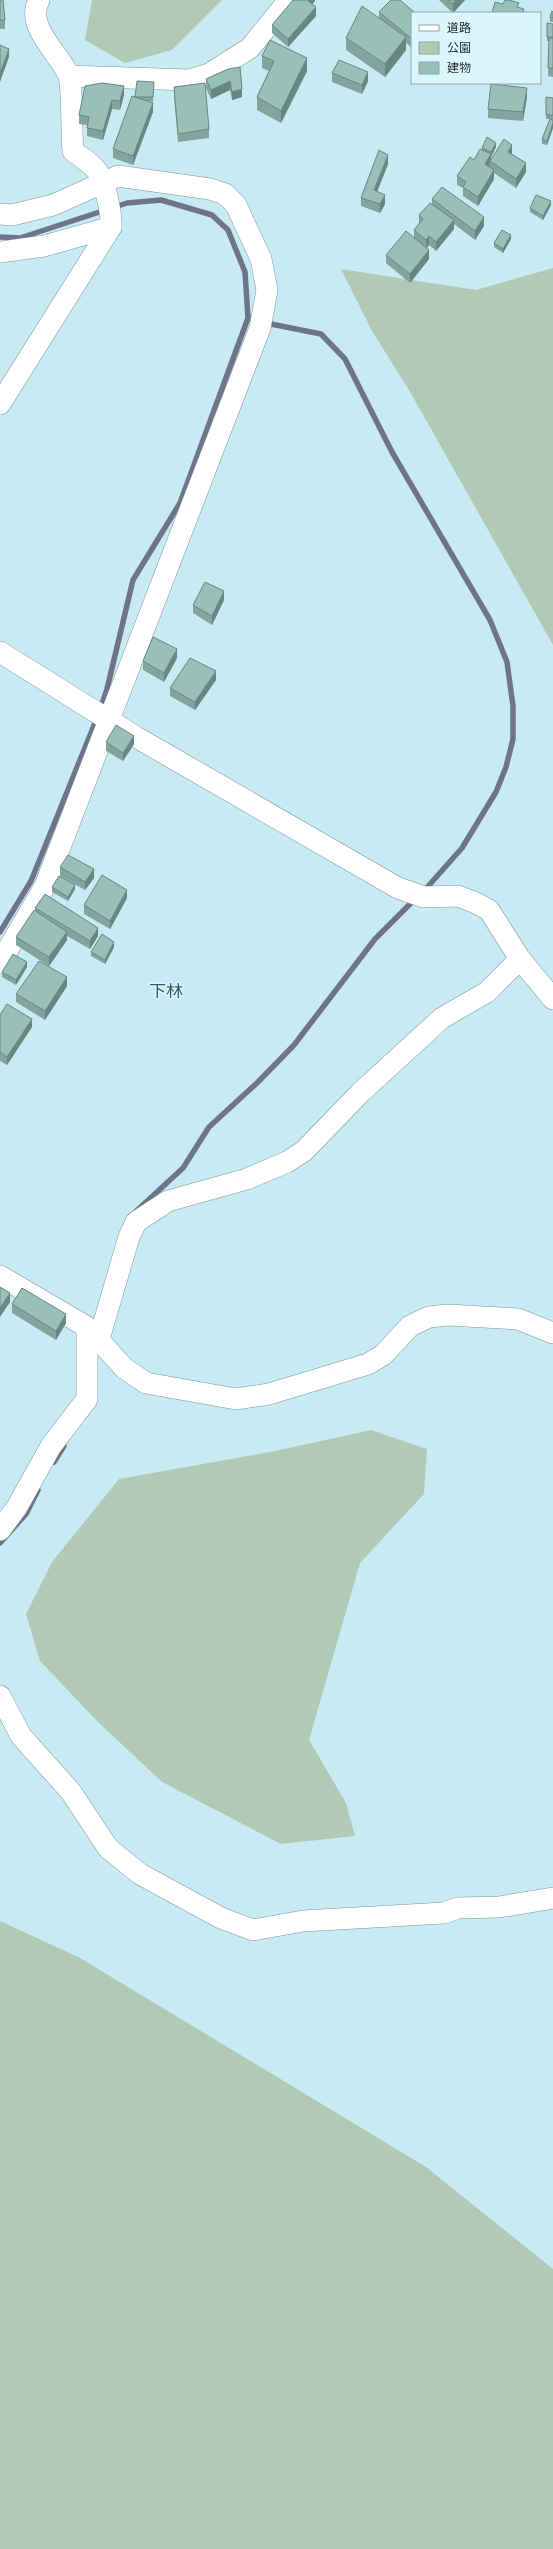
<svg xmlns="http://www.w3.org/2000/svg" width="553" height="2549" viewBox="0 0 553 2549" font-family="Jost,'Noto Sans JP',sans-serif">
  <rect width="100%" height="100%" fill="#c8eaf3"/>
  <g fill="#b1cab5">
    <path d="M92,0H222L172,50L125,63L85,40Z"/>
    <path d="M553,268V645L409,390L372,331L341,269L476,290Z"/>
    <path d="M371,1430L427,1449L424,1494L360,1563L309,1740L346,1803L355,1836L281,1844L162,1782L97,1721L40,1661L26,1614L52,1562L119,1479L275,1451Z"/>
    <path d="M0,1921L80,1958L426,2167L553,2269V2549H0Z"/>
  </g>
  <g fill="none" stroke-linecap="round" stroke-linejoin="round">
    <g stroke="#6f748a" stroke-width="5.5">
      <path d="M0,237L20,238L127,203L161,200L212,215L228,230L245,272L248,318L180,503L133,580L107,689L100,710"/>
      <path d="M266,323L321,334L345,359L392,452L490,620L507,662L513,706V739L506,767L496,792L462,848L423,892"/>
      <path d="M0,932L31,881L97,718"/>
      <path d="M131,1216L183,1168L209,1127L258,1082L294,1045L375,939L415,899"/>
      <path d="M54,1462L64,1446"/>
      <path d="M0,1543L26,1514L38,1490"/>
    </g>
    <defs>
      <g id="street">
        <path d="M69,76L189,80L209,74L250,48L289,0"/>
        <path d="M0,214L12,215L53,205L118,176L210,189L225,194L236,205L261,259L267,290L260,328L45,886L0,963"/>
        <path d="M0,252L44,246L111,227"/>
        <path d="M0,404L111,227C112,215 105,181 97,171C91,163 81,157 73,151C71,133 73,84 68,74C58,52 25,26 39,0"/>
        <path d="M0,652L136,737L398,888L424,897L458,896L476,903L489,910L520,959L553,999"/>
        <path d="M0,1276L87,1327L124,1368L146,1383L236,1399L269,1394L368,1364L383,1355L410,1326L429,1317L448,1315L518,1319L553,1333"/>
        <path d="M99,1339L129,1237L136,1222L168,1201L247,1179L287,1162L304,1151L360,1093L442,1018L487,992L520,959"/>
        <path d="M0,1530L17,1507L51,1446L87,1399V1327"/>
        <path d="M0,1696L21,1736L71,1792L108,1848L140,1874L221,1918L253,1930L303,1921L444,1913L458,1908L499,1907L553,1898"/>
      </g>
    </defs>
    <use href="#street" stroke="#77969f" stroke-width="22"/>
    <use href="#street" stroke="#fff" stroke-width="21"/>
  </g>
  <g fill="#83a49e">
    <path d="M0,0L5,20V29H0Z"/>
    <path d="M315,0V1L312,4L316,16L288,47L272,33V25Z"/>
    <path d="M439,0H465L453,13Z"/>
    <path d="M379,12L412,13V48L406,43V50L385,77L346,50V38L379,19Z"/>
    <path d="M553,12V22H550V17Z"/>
    <path d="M547,23L553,24V77L548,76L549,41H547Z"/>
    <path d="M262,56L307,71L281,123L257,110V97L269,71L262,68Z"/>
    <path d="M228,69L242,97L232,100L230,90L211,99L206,88V79Z"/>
    <path d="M332,73L368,81L362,94L332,82Z"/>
    <path d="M154,82L153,102L149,101L153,112L133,165L113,158V149L135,97Z"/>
    <path d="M174,87L209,129V138L178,142L174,96Z"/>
    <path d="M124,95L120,110L112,109L103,140L87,136V125L79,124V115Z"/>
    <path d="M527,97L523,121L488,118V109Z"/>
    <path d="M546,97L553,98V119H551L553,120V128L547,145L542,144V139L550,119H546Z"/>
    <path d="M496,147L491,157V160L512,154L526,172L516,188L494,173V179L478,206L463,196V188L457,185V176L474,160L482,150V148Z"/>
    <path d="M388,164L377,192L385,204L380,213L361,206V198Z"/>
    <path d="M432,199L484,226L475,240L454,224V229L436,251L429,245L427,248L429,259L410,283L386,263V255L414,238V230L419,223V215L432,204Z"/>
    <path d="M551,205L543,220L530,212V208Z"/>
    <path d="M511,239L503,253L494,247V243Z"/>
    <path d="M224,600L212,625L193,613V605Z"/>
    <path d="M177,658L164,682L143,670V661Z"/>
    <path d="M216,680L195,710L170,696V688Z"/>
    <path d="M106,742L134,744L123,761L106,751Z"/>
    <path d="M60,867L94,878L85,890L60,876Z"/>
    <path d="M52,887L75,889L68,901L52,892Z"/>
    <path d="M127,898L110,929L84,914V905Z"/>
    <path d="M35,908L98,936L90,949L67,936V940L49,966L16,945V937L35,911Z"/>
    <path d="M114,947L105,964L91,956V952Z"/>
    <path d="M27,967L16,985L2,977V972Z"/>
    <path d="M67,986L45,1020L16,1002V994Z"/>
    <path d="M0,1015L32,1027L7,1065L0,1061Z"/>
    <path d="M12,1304L66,1323L56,1340L12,1313Z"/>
  </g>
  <g fill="#6a8681">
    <path d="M309,0H315V1L308,10V1Z"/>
    <path d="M456,0H465L453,13V4Z"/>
    <path d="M316,7V16L288,47V39Z"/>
    <path d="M406,37V50L385,77V64Z"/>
    <path d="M9,49V57L0,82V73Z"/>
    <path d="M307,58V71L281,123V111Z"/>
    <path d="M368,72V81L362,94V85Z"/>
    <path d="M230,81V90L211,99V90Z"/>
    <path d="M124,86V95L120,110V101Z"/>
    <path d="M527,88V97L523,121V112Z"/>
    <path d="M242,89V97L232,100V92Z"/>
    <path d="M112,100V109L103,140V131Z"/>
    <path d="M153,103V112L133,165V156Z"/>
    <path d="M553,123V128L547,145V141Z"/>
    <path d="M496,143V147L491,157V152Z"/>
    <path d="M512,145V154L508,161V152Z"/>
    <path d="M491,154V162L490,161V165L485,173V164Z"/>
    <path d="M388,155V164L374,199V190Z"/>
    <path d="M526,163V172L516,188V179Z"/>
    <path d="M494,170V179L478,206V197Z"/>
    <path d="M385,195V204L380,213V204Z"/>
    <path d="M551,201V205L543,220V216Z"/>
    <path d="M484,217V226L475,240V231Z"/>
    <path d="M454,220V229L436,251V242Z"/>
    <path d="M511,235V239L503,253V249Z"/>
    <path d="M429,236V245L426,249V240Z"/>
    <path d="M429,250V259L410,283V274Z"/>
    <path d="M224,591V600L212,625V616Z"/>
    <path d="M177,649V658L164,682V673Z"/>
    <path d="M216,671V680L195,710V702Z"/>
    <path d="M134,736V744L123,761V753Z"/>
    <path d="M94,869V878L85,890V882Z"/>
    <path d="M75,885V889L68,901V897Z"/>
    <path d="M127,890V898L110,929V921Z"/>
    <path d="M98,928V936L90,949V941Z"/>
    <path d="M67,932V940L49,966V957Z"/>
    <path d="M114,942V947L105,964V960Z"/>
    <path d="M27,962V967L16,985V980Z"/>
    <path d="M67,977V986L45,1020V1011Z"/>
    <path d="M32,1019V1027L7,1065V1057Z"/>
    <path d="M10,1293V1302L0,1317V1308Z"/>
    <path d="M66,1314V1323L56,1340V1331Z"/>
  </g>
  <g fill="#98bfb8" stroke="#6a8681">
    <path d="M0,0H3L5,20H0Z"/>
    <path d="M293,0H309L308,1L316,7L288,39L272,25Z"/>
    <path d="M391,0H400L415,13H412V39L379,12Z"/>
    <path d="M448,0H456L453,4Z"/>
    <path d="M505,0H509L519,3L517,7L524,9L523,13H492L495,2L503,4Z"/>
    <path d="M362,6L406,37L385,64L346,38Z"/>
    <path d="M552,11L553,12V18L550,17Z"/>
    <path d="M547,23L553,24V37H547Z"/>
    <path d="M549,38H553V68H548Z"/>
    <path d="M270,40L307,58L281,111L257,97L274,61L262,56Z"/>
    <path d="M0,45L9,49L0,73Z"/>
    <path d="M339,60L368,72L362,85L332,73Z"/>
    <path d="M240,67L242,89L232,92L230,81L211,90L206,79L228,69Z"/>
    <path d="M137,81L154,82L153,97H135Z"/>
    <path d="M102,83L124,86L120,101L112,100L103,131L87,128L89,117L79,115L85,86Z"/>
    <path d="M205,83L209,129L178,134L174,87Z"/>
    <path d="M491,84L527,88L523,112L488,109Z"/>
    <path d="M132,96L153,103L133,156L113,149Z"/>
    <path d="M546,97L553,98V115H546Z"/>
    <path d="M550,119L553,120V123L547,141L542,139Z"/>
    <path d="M487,137L496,143L491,152L482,148Z"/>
    <path d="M504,139L512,145L508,152L526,163L516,179L490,161Z"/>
    <path d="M480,149L491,154L485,164L494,170L478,197L463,187L466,182L457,176L470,157L474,160Z"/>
    <path d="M379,150L388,155L374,190L385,195L380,204L361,198Z"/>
    <path d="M442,187L484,217L475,231L432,199Z"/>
    <path d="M536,195L551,201L543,216L530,208Z"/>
    <path d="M430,203L454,220L436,242L429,236L426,240L414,230L423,219L419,215Z"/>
    <path d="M502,230L511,235L503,249L494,243Z"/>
    <path d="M406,231L429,250L410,274L386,255Z"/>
    <path d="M205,582L224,591L212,616L193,605Z"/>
    <path d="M153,637L177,649L164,673L143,661Z"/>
    <path d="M190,658L216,671L195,702L170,688Z"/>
    <path d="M116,725L134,736L123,753L106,742Z"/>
    <path d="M68,855L94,869L85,882L60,867Z"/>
    <path d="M102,875L127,890L110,921L84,905Z"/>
    <path d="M59,876L75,885L68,897L52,887Z"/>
    <path d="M45,894L98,928L90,941L35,908Z"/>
    <path d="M34,910L67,932L49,957L16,937Z"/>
    <path d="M102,934L114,942L105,960L91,952Z"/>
    <path d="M13,954L27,962L16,980L2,972Z"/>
    <path d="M39,961L67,977L45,1011L16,994Z"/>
    <path d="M7,1004L32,1019L7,1057L0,1052V1015Z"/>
    <path d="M0,1287L10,1293L0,1308Z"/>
    <path d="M22,1288L66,1314L56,1331L12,1304Z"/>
  </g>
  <g text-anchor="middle" stroke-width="3" stroke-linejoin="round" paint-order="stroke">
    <g font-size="17" fill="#3a575f" stroke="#dbf6fd">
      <text x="166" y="997">下林</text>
    </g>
  </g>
  <rect x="411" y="12" width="130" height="72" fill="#dbf6fd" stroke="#8ea4a9"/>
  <rect x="419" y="25" width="20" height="6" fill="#ffffff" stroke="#8ea4a9"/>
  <text x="447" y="32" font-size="12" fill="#1b282b">道路</text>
  <rect x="419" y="42" width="20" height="12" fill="#b1cab5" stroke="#8ea4a9"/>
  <text x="447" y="52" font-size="12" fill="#1b282b">公園</text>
  <rect x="419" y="62" width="20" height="12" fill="#98bfb8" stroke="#8ea4a9"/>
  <text x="447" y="72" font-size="12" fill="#1b282b">建物</text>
</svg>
